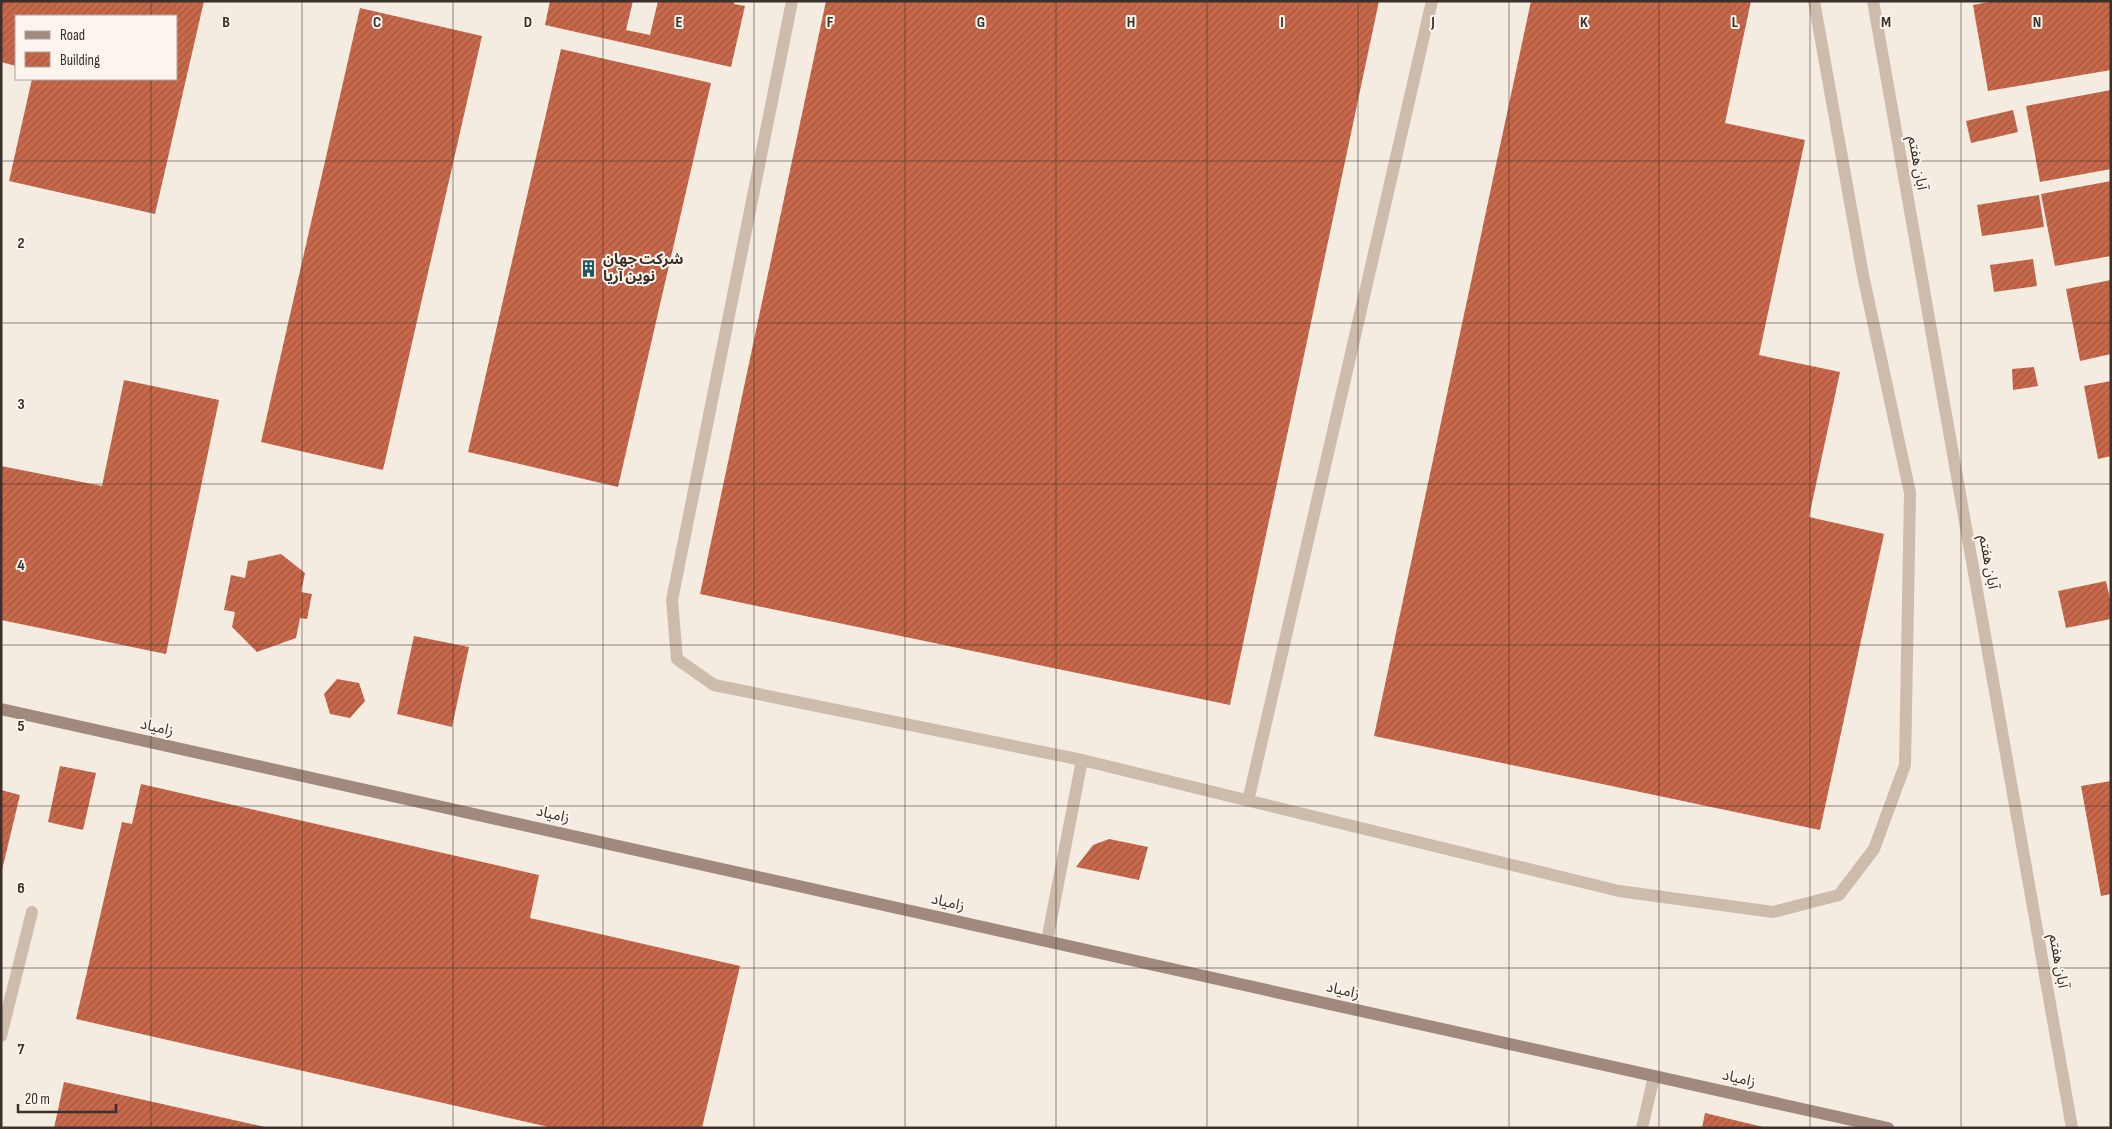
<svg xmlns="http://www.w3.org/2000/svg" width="2112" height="1129" viewBox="0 0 2112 1129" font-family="'Sofia Sans Condensed','Noto Sans Arabic',sans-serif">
  <defs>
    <pattern id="building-hatch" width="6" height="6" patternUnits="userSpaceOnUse" patternTransform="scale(1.25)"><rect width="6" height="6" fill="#c8694b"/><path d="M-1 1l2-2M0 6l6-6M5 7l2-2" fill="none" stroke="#a4573f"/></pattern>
  </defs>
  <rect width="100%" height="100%" fill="#f4ebe1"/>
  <g fill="url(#building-hatch)">
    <path d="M1,1H204L155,214L9,181L32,79H176V16H16V66L1,62Z"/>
    <path d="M550,1H633L626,30L650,35L658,1H734V4L745,6L731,67L545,25Z"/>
    <path d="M826,1H1379L1230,705L700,594Z"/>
    <path d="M1531,1H1751L1725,123L1805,140L1759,355L1840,372L1809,517L1884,534L1820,830L1374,736Z"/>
    <path d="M1994,1H2111V70L1988,91L1973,5Z"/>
    <path d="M360,8L482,36L383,470L261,442Z"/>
    <path d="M561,49L711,83L618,487L468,452Z"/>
    <path d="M2111,90V169L2040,182L2026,106Z"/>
    <path d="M2013,110L2018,132L1971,143L1966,121Z"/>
    <path d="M2111,181V256L2055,266L2041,194Z"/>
    <path d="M2039,195L2044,227L1982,236L1977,205Z"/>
    <path d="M2033,259L2037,286L1994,292L1990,265Z"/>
    <path d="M2111,280V354L2080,361L2066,289Z"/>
    <path d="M2034,367L2038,386L2013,390L2012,369Z"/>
    <path d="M124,380L219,400L166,654L1,620V466L102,486Z"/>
    <path d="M2111,381V456L2098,459L2084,386Z"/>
    <path d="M281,554L305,573L301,592L312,594L307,619L300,618L296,638L257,652L232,627L235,612L224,610L231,575L245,578L248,561Z"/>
    <path d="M2106,581L2111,604V619L2066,628L2058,591Z"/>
    <path d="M414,636L469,647L452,727L397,714Z"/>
    <path d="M337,679L359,683L365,701L350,718L330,714L324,694Z"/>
    <path d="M60,766L96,773L83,830L48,822Z"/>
    <path d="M2111,781V894L2101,896L2081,786Z"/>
    <path d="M141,784L539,875L530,918L740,966L702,1128H553L76,1019L122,822L132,824Z"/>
    <path d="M1,790L20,795L2,870H1Z"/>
    <path d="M1109,839L1148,847L1139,880L1076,867L1093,845Z"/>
    <path d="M64,1082L265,1127L264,1128H54Z"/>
    <path d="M1705,1113L1763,1127V1128H1702Z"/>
  </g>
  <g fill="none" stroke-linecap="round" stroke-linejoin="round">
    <g stroke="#cdbbac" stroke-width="12">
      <path d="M792,1L672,600L677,659L714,685L1082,760L1619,891L1773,912L1839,895L1874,849L1905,765L1910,493L1863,275L1814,1"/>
      <path d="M1873,1L2072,1128"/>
      <path d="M1248,801L1432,1"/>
      <path d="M1047,941L1082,760"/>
      <path d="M1,1036L32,912"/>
    </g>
    <path stroke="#cdbbac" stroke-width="12" d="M1642,1128L1654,1076"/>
    <path stroke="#a18a7d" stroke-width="12" d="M1,709L1888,1128"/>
  </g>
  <path fill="none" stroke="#3b302b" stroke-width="1" stroke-opacity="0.55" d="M151,1V16M302,1V1128M453,1V1128M603,1V1128M754,1V1128M905,1V1128M1056,1V1128M1207,1V1128M1358,1V1128M1509,1V1128M1659,1V1128M1810,1V1128M1961,1V1128M151,79V1128M1,161H2111M1,323H2111M1,484H2111M1,645H2111M1,806H2111M1,968H2111"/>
  <defs>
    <symbol id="building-bare" viewBox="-9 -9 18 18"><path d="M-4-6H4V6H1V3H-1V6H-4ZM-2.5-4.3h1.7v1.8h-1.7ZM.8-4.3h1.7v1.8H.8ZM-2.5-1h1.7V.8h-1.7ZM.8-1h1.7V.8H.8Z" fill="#1f5a5e" stroke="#fbf5ee" stroke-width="2.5" paint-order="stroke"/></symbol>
  </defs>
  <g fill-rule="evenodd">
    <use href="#building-bare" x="576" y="256" width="25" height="25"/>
  </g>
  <g text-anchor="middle" stroke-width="4" stroke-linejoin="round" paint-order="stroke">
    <g font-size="15" fill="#3b302b" stroke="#fbf5ee">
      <text transform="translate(1918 163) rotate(80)" y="5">آبان هفتم</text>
      <text transform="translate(1989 562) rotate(80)" y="5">آبان هفتم</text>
      <text transform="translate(157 727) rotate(13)" y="5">زامیاد</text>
      <text transform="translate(553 814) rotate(13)" y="5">زامیاد</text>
      <text transform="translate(948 902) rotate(13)" y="5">زامیاد</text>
      <text transform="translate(2059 961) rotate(80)" y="5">آبان هفتم</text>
      <text transform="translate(1343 990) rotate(13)" y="5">زامیاد</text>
      <text transform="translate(1739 1078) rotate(13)" y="5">زامیاد</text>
    </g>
    <g font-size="15" font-weight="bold" fill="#3b302b" stroke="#fbf5ee" text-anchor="start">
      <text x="603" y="264">شرکت جهان<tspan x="603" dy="17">نوین آریا</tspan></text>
    </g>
  </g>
  <g font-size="16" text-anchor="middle" font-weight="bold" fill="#3b302b" stroke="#fbf5ee" stroke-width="4" stroke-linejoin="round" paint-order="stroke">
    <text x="226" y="27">B</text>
    <text x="377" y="27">C</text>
    <text x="528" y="27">D</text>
    <text x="679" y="27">E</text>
    <text x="830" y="27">F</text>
    <text x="981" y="27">G</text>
    <text x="1131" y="27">H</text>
    <text x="1282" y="27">I</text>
    <text x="1433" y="27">J</text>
    <text x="1584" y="27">K</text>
    <text x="1735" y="27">L</text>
    <text x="1886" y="27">M</text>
    <text x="2037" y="27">N</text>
    <text x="21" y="248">2</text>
    <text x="21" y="409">3</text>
    <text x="21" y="570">4</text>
    <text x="21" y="731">5</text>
    <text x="21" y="893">6</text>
    <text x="21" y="1054">7</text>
  </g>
  <rect width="2112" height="1129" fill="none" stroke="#3b302b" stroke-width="5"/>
  <rect x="15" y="15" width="162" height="65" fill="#fbf5ee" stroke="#aea6a0"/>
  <rect x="25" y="31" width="25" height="8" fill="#a18a7d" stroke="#aea6a0"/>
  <text x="60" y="40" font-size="15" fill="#3b302b">Road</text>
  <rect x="25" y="52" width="25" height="15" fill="url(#building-hatch)" stroke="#aea6a0"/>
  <text x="60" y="65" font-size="15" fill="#3b302b">Building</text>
  <path d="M18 1104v8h98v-8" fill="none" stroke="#3b302b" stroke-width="2.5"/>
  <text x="25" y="1104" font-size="15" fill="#3b302b" stroke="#fbf5ee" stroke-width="4" paint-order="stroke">20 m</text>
</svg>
